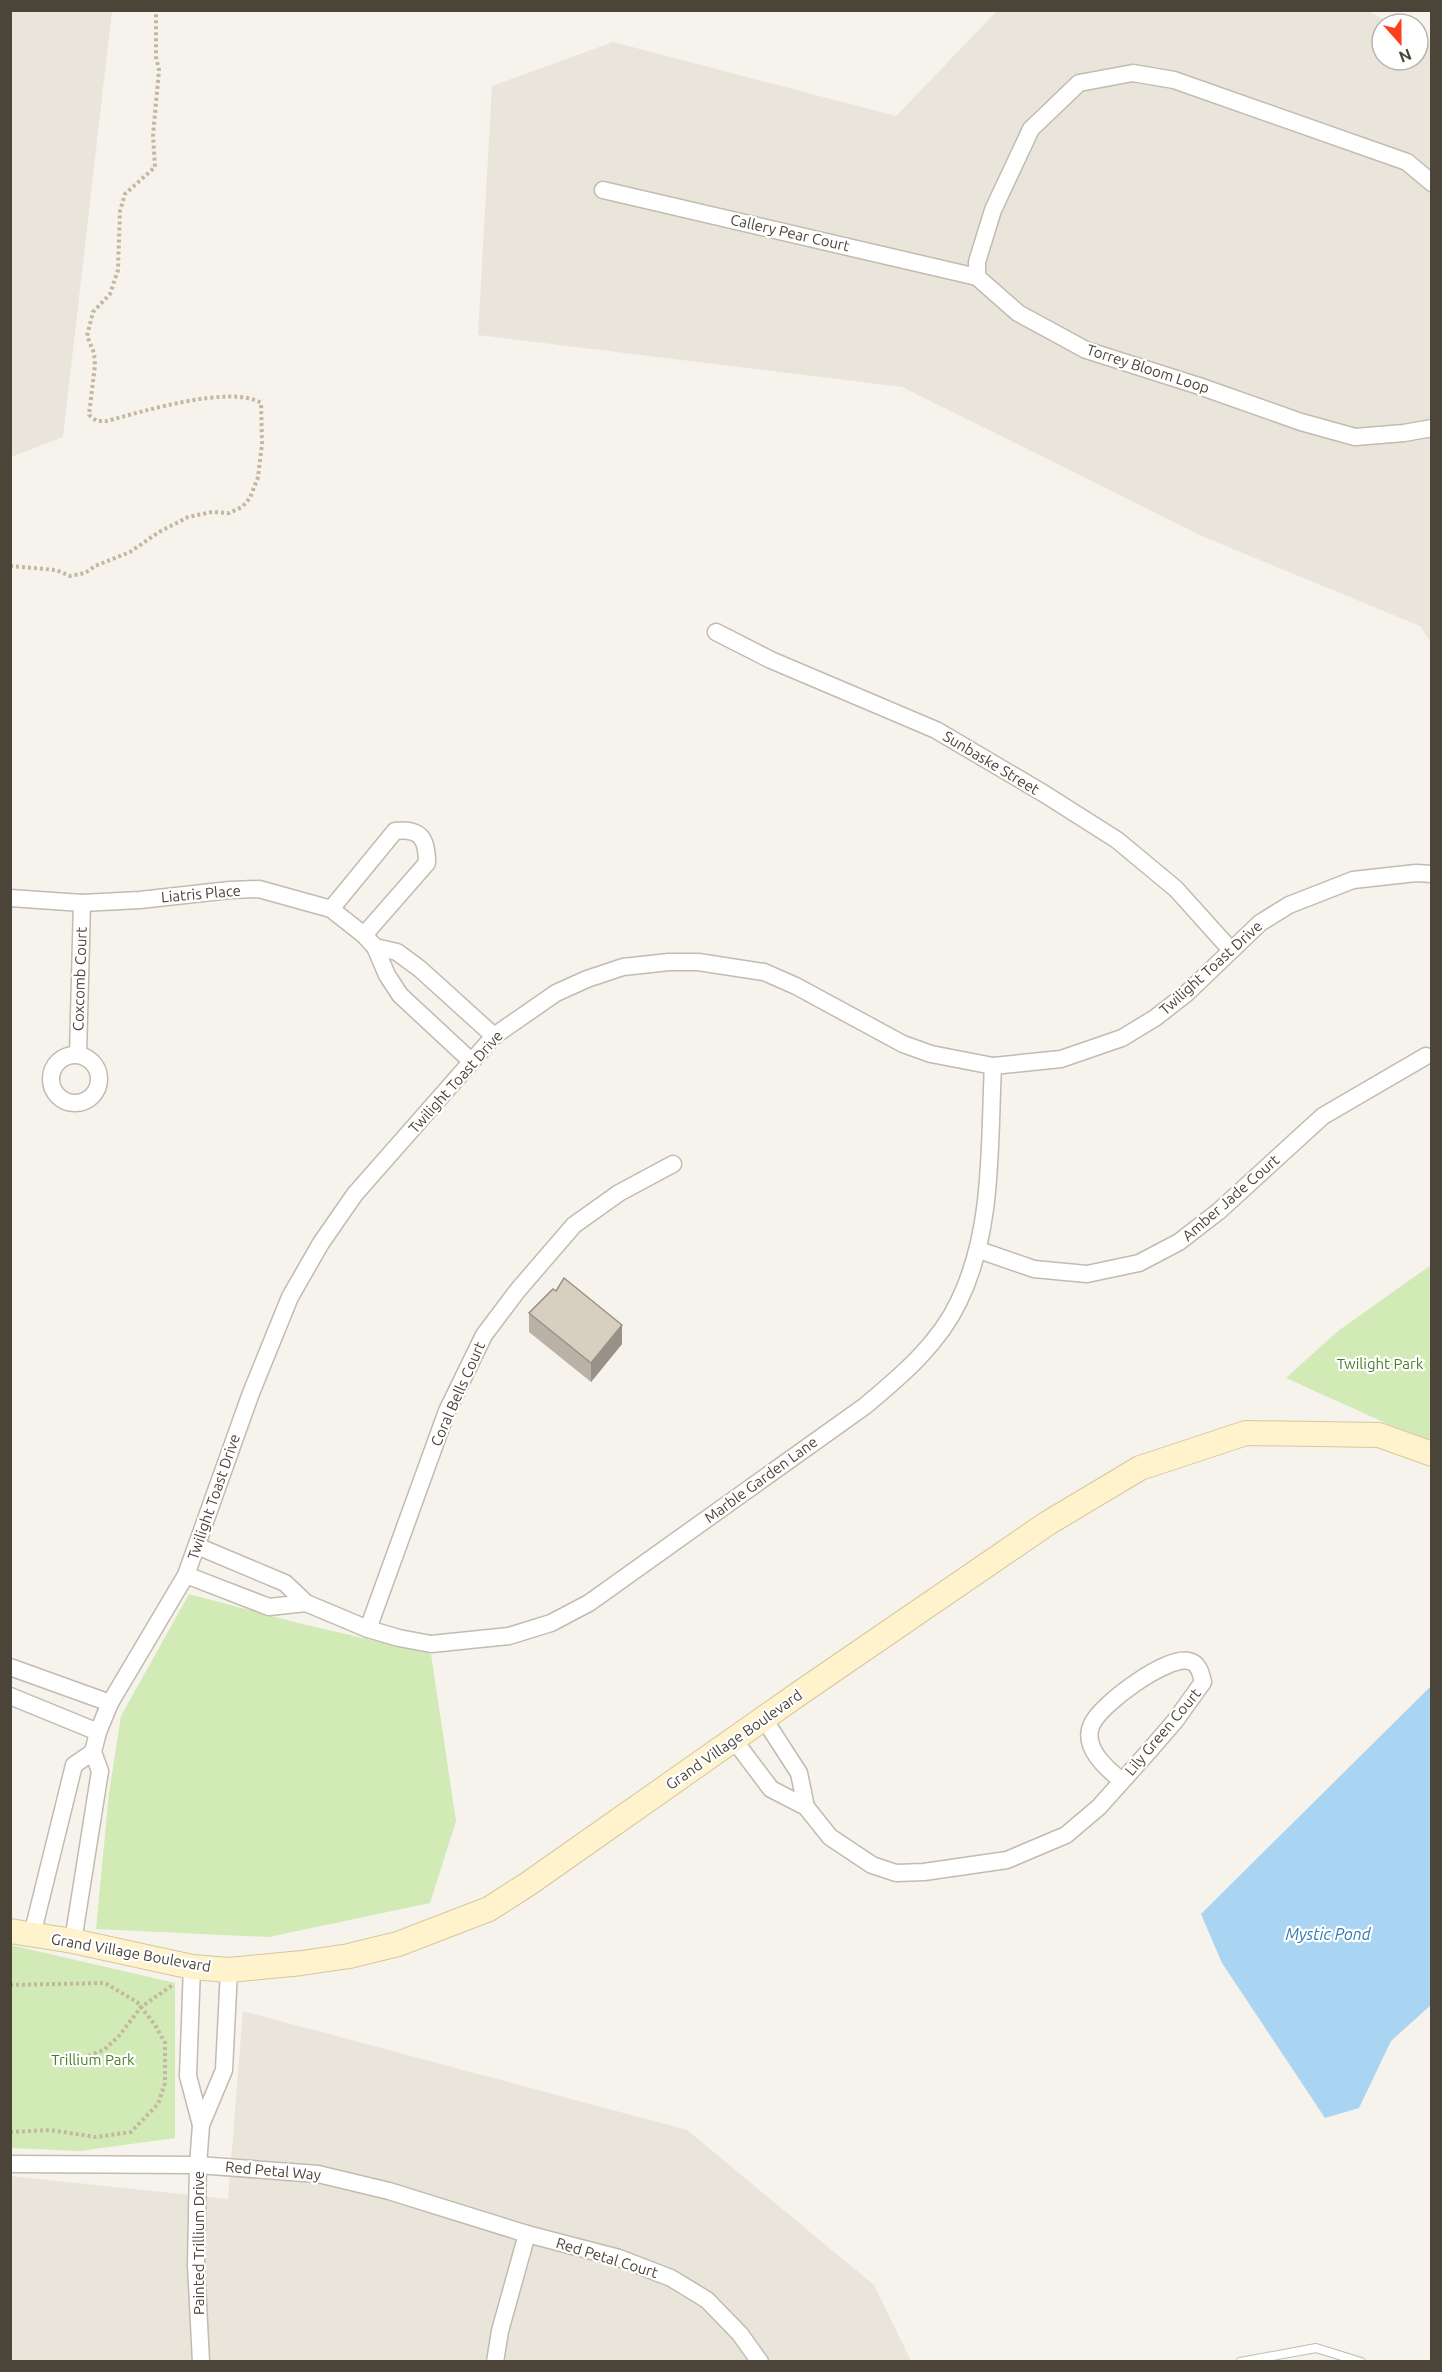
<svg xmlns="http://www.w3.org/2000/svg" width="1442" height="2372" viewBox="0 0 1442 2372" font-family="Ubuntu,sans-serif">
  <rect width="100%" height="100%" fill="#f6f3ec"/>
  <g fill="#eae5da">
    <path d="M11,10L112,11L63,437L11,457Z"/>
    <path d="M997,11H1368L1392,24H1382V60H1418V38L1431,46V643L1420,626L1204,537L902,387L478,335L492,86L613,42L896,116Z"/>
    <path d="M243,2011L687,2130L874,2285L911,2361L11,2362V2176L228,2199Z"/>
  </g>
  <g fill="#d2eab5">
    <path d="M1431,1265V1440L1390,1425L1286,1378L1338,1331Z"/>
    <path d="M189,1594L294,1622L431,1654L456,1821L430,1903L269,1937L96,1929L109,1793L121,1716Z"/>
    <path d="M11,1945L175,1983V2138L80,2151L11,2148Z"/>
  </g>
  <path fill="#a9d4f2" d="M1431,1686V2005L1391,2041L1359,2108L1325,2118L1222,1963L1201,1914Z"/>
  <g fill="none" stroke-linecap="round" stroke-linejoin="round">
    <defs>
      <path id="lane" d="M1240,2362L1316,2348L1361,2362"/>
      <g id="street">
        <path d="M1432,183L1407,162L1174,80L1133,73L1079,83L1031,129L993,210L977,262V277L1018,313L1086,350L1199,386L1301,422L1355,437L1404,433L1432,428"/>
        <path d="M603,190L977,277"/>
        <path d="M716,632L771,660L936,730L1043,793L1117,840L1176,889L1230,949"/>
        <path d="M10,898L82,903L140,900L230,890L259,889L331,909L364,935L375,947L387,975L400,995L471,1061"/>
        <path d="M331,909L395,831C421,828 427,839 427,863L364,935"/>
        <path d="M375,947L397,952L420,969L494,1036"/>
        <path d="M78,1054L82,903"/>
        <circle cx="75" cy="1079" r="24"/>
        <path d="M979,1250L1034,1269L1087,1274L1139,1263L1179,1242L1219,1211L1323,1116L1426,1056"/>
        <path d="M197,1546L285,1583L306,1603L368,1629L399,1638L431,1644L509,1636L551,1623L589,1603L865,1406C901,1376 939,1344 959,1301C994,1229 989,1143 993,1066"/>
        <path d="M186,1575L269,1607L306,1603"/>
        <path d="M368,1629L447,1411L484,1335L518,1290L574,1225L619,1193L673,1164"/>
        <path d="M10,1667L110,1703"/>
        <path d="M10,1696L98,1732"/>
        <path d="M764,1719L799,1773L806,1807"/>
        <path d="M734,1740L771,1789L806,1807L830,1837L872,1865L896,1873L924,1872L1007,1860L1066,1835L1099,1807L1150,1750L1175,1721L1203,1682C1201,1674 1199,1663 1189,1661C1166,1656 1101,1704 1092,1724C1081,1747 1107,1769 1122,1781"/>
        <path d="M32,1935L74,1765L93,1752"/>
        <path d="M73,1941L100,1771L93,1752L98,1732L110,1703L186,1575L251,1393L290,1297L321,1243L355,1194L494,1036L556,993L587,979L623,967L669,962H698L764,972L796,986L903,1044L931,1054L993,1066L1061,1059L1122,1038L1155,1018L1187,993L1260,923L1289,905L1353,880L1416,873L1432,874"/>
        <path d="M192,1967L188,2076L201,2125"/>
        <path d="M10,2164L198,2165L318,2174L389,2191L527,2234L619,2258L671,2278L707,2300L740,2334L760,2362"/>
        <path d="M201,2362L196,2265L198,2165L201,2125L224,2070L229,1970"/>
        <path d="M495,2362L500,2331L527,2234"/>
      </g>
      <path id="secondary" d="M10,1931L73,1941L192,1967L229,1970L302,1963L349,1956L398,1944L489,1909L528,1884L797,1695L1048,1523L1140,1468L1246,1433L1379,1435L1432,1454"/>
    </defs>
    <use href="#lane" stroke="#c2bbae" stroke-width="10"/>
    <use href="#street" stroke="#c2bbae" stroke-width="19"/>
    <use href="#secondary" stroke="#d6c79b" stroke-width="26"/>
    <g stroke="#c4b79f" stroke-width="4" stroke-dasharray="3 3" stroke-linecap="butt">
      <path d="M10,566L56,570L70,576L85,573L95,566L130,552L159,532L188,517L212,512L229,513L242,507L250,498L258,477L262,444L261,403C231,384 141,412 107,421H97L89,415L95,365L94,353L87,336L93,312L110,294L118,270L120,211L125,194L155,167L153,135L159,70L156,57V10"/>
      <path d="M10,1985L105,1983L137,2002L155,2025L165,2043V2083L158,2104L131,2132L96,2137L50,2130L10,2132"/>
      <path d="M77,2060L104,2050L119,2036L141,2007L174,1984"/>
    </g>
    <use href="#lane" stroke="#fff" stroke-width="8"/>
    <use href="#street" stroke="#fff" stroke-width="16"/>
    <use href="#secondary" stroke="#fff3cd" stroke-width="24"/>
  </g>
  <path fill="#bab2a6" d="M529,1313L622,1344L591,1382L529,1332Z"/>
  <path fill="#979187" d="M622,1325V1344L591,1382V1363Z"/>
  <path fill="#d8cfc1" stroke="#979187" stroke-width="1.5" d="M564,1278L622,1325L591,1363L529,1313L553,1289L556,1291Z"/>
  <g text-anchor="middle" stroke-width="4.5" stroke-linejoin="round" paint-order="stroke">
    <g font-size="15" fill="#4b4439" stroke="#fff">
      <text transform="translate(790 233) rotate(13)" y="5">Callery Pear Court</text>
      <text transform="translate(1148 369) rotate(18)" y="5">Torrey Bloom Loop</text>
      <text transform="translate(991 763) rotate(31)" y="5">Sunbaske Street</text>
      <text transform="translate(201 894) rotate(-5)" y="5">Liatris Place</text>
      <text transform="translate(1211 968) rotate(-42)" y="5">Twilight Toast Drive</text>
      <text transform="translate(80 979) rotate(-88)" y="5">Coxcomb Court</text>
      <text transform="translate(456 1082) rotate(-48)" y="5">Twilight Toast Drive</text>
      <text transform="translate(1231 1198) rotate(-41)" y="5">Amber Jade Court</text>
      <text transform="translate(458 1394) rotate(-66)" y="5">Coral Bells Court</text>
      <text transform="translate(761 1480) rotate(-36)" y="5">Marble Garden Lane</text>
      <text transform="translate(214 1497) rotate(-71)" y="5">Twilight Toast Drive</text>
      <text transform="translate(1163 1732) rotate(-50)" y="5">Lily Green Court</text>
      <text transform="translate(734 1740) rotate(-35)" y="5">Grand Village Boulevard</text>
      <text transform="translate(131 1953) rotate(10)" y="5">Grand Village Boulevard</text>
      <text transform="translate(273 2171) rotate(5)" y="5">Red Petal Way</text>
      <text transform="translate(199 2243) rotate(-90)" y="5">Painted Trillium Drive</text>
      <text transform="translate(607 2258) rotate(17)" y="5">Red Petal Court</text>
    </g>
    <g font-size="15" fill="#4a7f2a" stroke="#fff">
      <text x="1380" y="1369">Twilight Park</text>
      <text x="93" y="2065">Trillium Park</text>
    </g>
    <g font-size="16" font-style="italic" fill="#2e7ab2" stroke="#fff">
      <text x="1328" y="1940">Mystic Pond</text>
    </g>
  </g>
  <rect width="1442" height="2372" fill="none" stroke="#4b4439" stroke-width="24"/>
  <g transform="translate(1400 42) rotate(159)"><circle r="28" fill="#ffffff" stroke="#b7b4b0" stroke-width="1.5"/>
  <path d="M0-4.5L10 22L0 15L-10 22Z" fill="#fc3f1d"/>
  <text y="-9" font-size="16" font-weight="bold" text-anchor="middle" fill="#4b4439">N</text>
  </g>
</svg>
